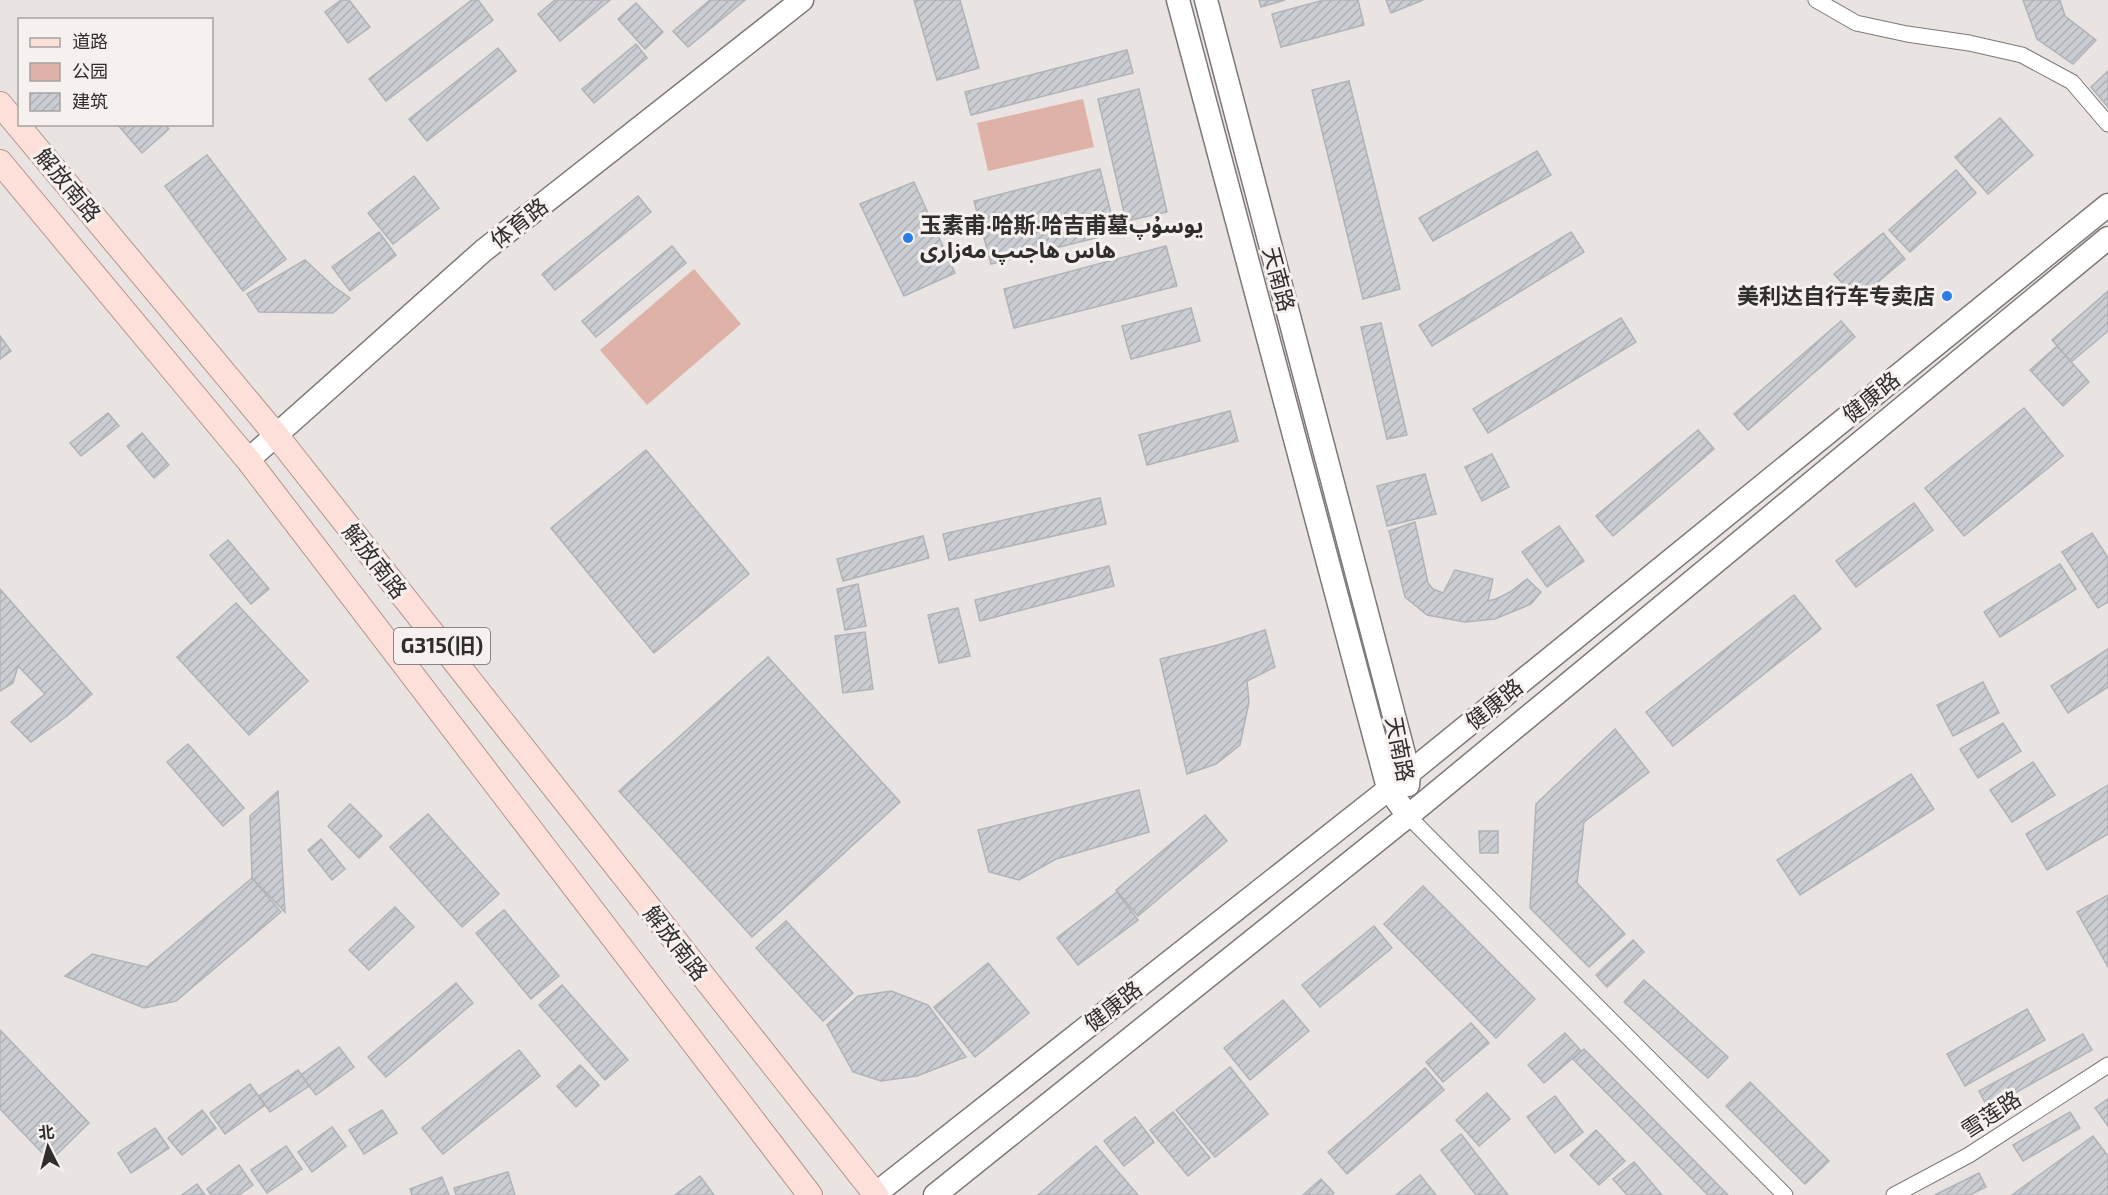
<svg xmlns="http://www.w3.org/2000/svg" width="2108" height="1195" viewBox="0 0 2108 1195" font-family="'Exo 2','Noto Sans Arabic','Noto Sans SC',sans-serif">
  <defs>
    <pattern id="building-hatch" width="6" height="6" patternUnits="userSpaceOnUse" patternTransform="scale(1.5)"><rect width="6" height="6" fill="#cacdd2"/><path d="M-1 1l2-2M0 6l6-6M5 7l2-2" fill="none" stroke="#aeb0b5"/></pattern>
  </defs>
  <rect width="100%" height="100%" fill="#e9e3e1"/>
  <g fill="#dfb2a7">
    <path d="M1083,99L1094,147L988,171L977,123Z"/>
    <path d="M694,269L741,324L647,405L600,350Z"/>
  </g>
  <g fill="url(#building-hatch)" stroke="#b0b4b8" stroke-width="1.5">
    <path d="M341,0H349L370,27L348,43L325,12Z"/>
    <path d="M472,0H478L493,20L386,101L369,79Z"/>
    <path d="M555,0H610L560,41L538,14Z"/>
    <path d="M710,0H745L688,47L673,31Z"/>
    <path d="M914,0H960L979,68L937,80Z"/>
    <path d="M1259,0H1285L1261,7Z"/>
    <path d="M1324,0H1358L1364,25L1281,47L1272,14Z"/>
    <path d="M1386,0H1423L1391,13Z"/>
    <path d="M2023,0H2060L2065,16L2096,40L2073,64L2037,39Z"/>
    <path d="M636,3L663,32L645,49L618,19Z"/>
    <path d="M636,44L647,58L594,103L582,89Z"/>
    <path d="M498,48L516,71L427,141L409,119Z"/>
    <path d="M1127,50L1133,73L971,115L965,92Z"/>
    <path d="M2108,71V107L2091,87Z"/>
    <path d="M1349,81L1400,289L1363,299L1312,90Z"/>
    <path d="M1139,89L1167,212L1126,221L1098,99Z"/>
    <path d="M2000,118L2033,155L1988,194L1955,157Z"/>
    <path d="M117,124H165L169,129L142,153Z"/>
    <path d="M1537,151L1551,175L1433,241L1419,218Z"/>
    <path d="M207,155L286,259L243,291L165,186Z"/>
    <path d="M1100,169L1116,233L991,264L974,201Z"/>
    <path d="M1956,170L1976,193L1910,252L1889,230Z"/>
    <path d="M414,176L439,208L393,244L368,213Z"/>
    <path d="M914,182L955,273L904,296L860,204Z"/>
    <path d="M638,196L651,212L555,290L542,274Z"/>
    <path d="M379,232L396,255L350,291L332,267Z"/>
    <path d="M1571,232L1584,252L1432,346L1419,325Z"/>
    <path d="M1883,233L1905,259L1857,300L1834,274Z"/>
    <path d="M672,246L686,263L596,337L582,321Z"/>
    <path d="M1166,246L1177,286L1014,328L1004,289Z"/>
    <path d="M305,260L333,286L350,298L333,313L259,312L247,294Z"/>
    <path d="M2108,291V331L2071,362L2052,340Z"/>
    <path d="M1191,308L1200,341L1131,359L1122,326Z"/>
    <path d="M1621,318L1636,342L1488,433L1473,409Z"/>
    <path d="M1841,321L1855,337L1748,430L1734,414Z"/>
    <path d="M1381,323L1407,435L1387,439L1361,327Z"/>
    <path d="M0,336L11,351L0,359Z"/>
    <path d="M2057,346L2089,382L2063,406L2030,370Z"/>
    <path d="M2024,408L2063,456L1964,536L1925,488Z"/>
    <path d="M1230,411L1238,441L1147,465L1139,435Z"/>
    <path d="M108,413L119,426L81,456L70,443Z"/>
    <path d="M1698,430L1714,449L1613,536L1596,516Z"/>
    <path d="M142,433L169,465L154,478L127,446Z"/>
    <path d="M646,450L749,574L654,653L551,528Z"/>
    <path d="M1492,454L1509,487L1482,501L1465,467Z"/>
    <path d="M1425,474L1436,514L1387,526L1377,486Z"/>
    <path d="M1100,498L1106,524L949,560L943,534Z"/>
    <path d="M1914,503L1933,530L1856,587L1836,561Z"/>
    <path d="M1415,522L1428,583L1433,589L1443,593L1455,570L1493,579L1488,601L1496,599L1510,592L1527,579L1541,592L1531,604L1495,619L1465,622L1427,615L1405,597L1389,531Z"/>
    <path d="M1559,526L1584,561L1547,587L1522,552Z"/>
    <path d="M2092,533L2108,558V602L2098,608L2062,552Z"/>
    <path d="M923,536L929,558L843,581L837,559Z"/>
    <path d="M228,540L269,589L251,604L210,555Z"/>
    <path d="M2060,564L2076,589L2000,637L1984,612Z"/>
    <path d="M1109,566L1114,586L980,621L975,600Z"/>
    <path d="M858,584L866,626L845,630L837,589Z"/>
    <path d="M0,589L92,694L67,716L31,742L11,722L45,694L18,666L13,683L0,691Z"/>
    <path d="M1794,595L1821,629L1673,746L1646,712Z"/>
    <path d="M236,603L308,681L249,735L177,657Z"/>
    <path d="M958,608L970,656L939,663L928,615Z"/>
    <path d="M1265,630L1275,667L1247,681L1249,702L1240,745L1216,764L1187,774L1160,659L1218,645Z"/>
    <path d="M865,632L873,689L843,693L835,636Z"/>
    <path d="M2108,649V687L2068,713L2051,686Z"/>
    <path d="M768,657L900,802L752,937L619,791Z"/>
    <path d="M1983,682L1999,713L1953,736L1937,705Z"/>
    <path d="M2003,723L2021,751L1978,778L1960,749Z"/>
    <path d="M1615,729L1649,772L1584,822L1577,883L1625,934L1589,967L1530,908L1536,804Z"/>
    <path d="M188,744L244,808L223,826L167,762Z"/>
    <path d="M2033,762L2055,795L2012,822L1990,790Z"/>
    <path d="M1911,774L1934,809L1800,895L1777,860Z"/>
    <path d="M2108,785V834L2047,870L2026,834Z"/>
    <path d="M1139,790L1149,832L1056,859L1019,880L989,872L978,830Z"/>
    <path d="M278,791L285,912L252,878L250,816Z"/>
    <path d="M350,804L382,836L359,858L328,826Z"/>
    <path d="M428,814L499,894L462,927L390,847Z"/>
    <path d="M1205,815L1227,841L1138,916L1116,890Z"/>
    <path d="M1479,831H1498V853H1480Z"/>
    <path d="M321,839L345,869L332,880L308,850Z"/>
    <path d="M252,878L281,912L176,1001L144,1008L65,976L92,954L147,967Z"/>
    <path d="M1423,886L1535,999L1496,1038L1384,924Z"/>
    <path d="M1117,892L1138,920L1078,965L1057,938Z"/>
    <path d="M2108,895V967L2077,912Z"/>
    <path d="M395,907L414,927L369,970L349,950Z"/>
    <path d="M504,910L559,976L531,999L476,933Z"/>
    <path d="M786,921L853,993L823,1021L756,948Z"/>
    <path d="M1374,926L1392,948L1320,1007L1302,985Z"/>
    <path d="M1633,940L1644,952L1607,987L1596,975Z"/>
    <path d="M988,963L1029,1013L975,1057L934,1007Z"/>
    <path d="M1644,980L1728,1057L1708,1078L1624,1002Z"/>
    <path d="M456,983L473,1003L386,1077L368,1057Z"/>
    <path d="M562,985L628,1060L605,1080L539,1005Z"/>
    <path d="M891,991L928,1005L966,1057L917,1076L881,1081L853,1072L827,1025L858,996Z"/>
    <path d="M1283,1000L1309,1031L1250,1080L1224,1048Z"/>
    <path d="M2027,1009L2045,1040L1965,1086L1947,1054Z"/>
    <path d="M1471,1023L1489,1043L1443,1082L1426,1062Z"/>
    <path d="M0,1030L89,1123L50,1161L0,1109Z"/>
    <path d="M1565,1033L1581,1051L1544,1083L1528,1065Z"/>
    <path d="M2083,1034L2092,1050L1988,1108L1979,1091Z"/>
    <path d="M339,1047L354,1067L316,1095L301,1075Z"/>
    <path d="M1584,1049L1728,1195H1708L1573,1059Z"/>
    <path d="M519,1050L540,1076L443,1154L422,1128Z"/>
    <path d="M580,1065L599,1085L576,1107L557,1086Z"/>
    <path d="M1230,1067L1268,1114L1215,1157L1176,1110Z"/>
    <path d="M1425,1068L1444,1090L1347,1174L1328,1152Z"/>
    <path d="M298,1070L309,1086L270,1112L259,1096Z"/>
    <path d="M1750,1082L1829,1161L1805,1184L1726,1106Z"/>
    <path d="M250,1084L265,1105L225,1134L210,1113Z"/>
    <path d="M1487,1093L1510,1119L1479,1146L1456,1120Z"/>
    <path d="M1555,1096L1583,1132L1555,1153L1527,1117Z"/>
    <path d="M2108,1099V1126L2095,1108Z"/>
    <path d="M202,1110L216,1128L182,1155L168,1138Z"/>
    <path d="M382,1110L397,1133L364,1154L349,1130Z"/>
    <path d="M1173,1112L1210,1158L1188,1176L1150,1130Z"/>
    <path d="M2070,1112L2080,1128L2023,1161L2013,1145Z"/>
    <path d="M1135,1117L1154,1142L1124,1166L1104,1141Z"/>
    <path d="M332,1127L346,1146L312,1172L298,1152Z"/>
    <path d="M155,1128L169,1148L131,1173L118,1153Z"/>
    <path d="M1596,1130L1625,1161L1599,1185L1570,1155Z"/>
    <path d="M1461,1134L1508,1195H1476L1441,1150Z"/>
    <path d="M2093,1136L2108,1156V1195H2012Z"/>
    <path d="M286,1146L302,1169L267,1193L251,1170Z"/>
    <path d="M1096,1146L1138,1195H1038Z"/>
    <path d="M1634,1162L1662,1195H1627L1613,1179Z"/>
    <path d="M239,1165L253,1185L239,1195H211L207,1189Z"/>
    <path d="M508,1172L515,1195H456L454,1188Z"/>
    <path d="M1979,1173L1986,1187L1970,1195H1935Z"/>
    <path d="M1420,1175L1436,1195H1396Z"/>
    <path d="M700,1176L714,1195H675Z"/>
    <path d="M442,1177L449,1195H412L410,1189Z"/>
    <path d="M1321,1179L1334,1193L1332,1195H1303Z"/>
    <path d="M197,1184L205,1195H182Z"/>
  </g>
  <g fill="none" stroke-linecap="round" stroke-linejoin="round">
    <defs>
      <g id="street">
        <path d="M1816,0L1856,23L1907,34L1969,43L2022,55L2072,82L2108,124"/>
        <path d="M1408,816L1785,1195"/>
        <path d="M1894,1195L1969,1155L2108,1065"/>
      </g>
      <g id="secondary">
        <path d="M1178,0L1388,788L1408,816"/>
        <path d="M1206,0L1409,773L1408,785"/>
        <path d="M248,460L483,251L802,0"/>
        <path d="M874,1195L1409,773L2108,205"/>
        <path d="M935,1195L1408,816L2108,238"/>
      </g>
      <g id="primary">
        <path d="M0,104L276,435L876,1195"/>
        <path d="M0,162L248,460L810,1195"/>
      </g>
    </defs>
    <use href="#street" stroke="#7e7877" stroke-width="17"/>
    <use href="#secondary" stroke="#7e7877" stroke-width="25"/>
    <use href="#primary" stroke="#b3948c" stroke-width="26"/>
    <use href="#street" stroke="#fff" stroke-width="15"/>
    <use href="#secondary" stroke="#fff" stroke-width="22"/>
    <use href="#primary" stroke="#fce0d9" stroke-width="24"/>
  </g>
  <g fill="#2a7ce7" stroke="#f6f0ee" stroke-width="2">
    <circle cx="908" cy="238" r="6"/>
    <circle cx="1947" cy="296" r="6"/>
  </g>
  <g text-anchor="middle" stroke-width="6" stroke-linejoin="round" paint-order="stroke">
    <rect fill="#f6f0ee" stroke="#6b6867" stroke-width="1.5" x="394" y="628" width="96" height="36" rx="4.5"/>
    <g font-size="21" font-weight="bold" fill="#302d2d">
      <text x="442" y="653">G315(旧)</text>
    </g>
    <g font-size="22" fill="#302d2d" stroke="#f6f0ee">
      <text transform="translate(68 185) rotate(50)" y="8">解放南路</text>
      <text transform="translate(519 223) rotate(-38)" y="8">体育路</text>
      <text transform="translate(1279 279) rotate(75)" y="8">天南路</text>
      <text transform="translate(1871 397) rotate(-39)" y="8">健康路</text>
      <text transform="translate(375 561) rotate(52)" y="8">解放南路</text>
      <text transform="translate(1494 704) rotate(-39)" y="8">健康路</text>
      <text transform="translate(1400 749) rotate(79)" y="8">天南路</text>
      <text transform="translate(676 943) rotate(52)" y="8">解放南路</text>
      <text transform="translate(1113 1006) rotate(-38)" y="8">健康路</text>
      <text transform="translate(1991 1114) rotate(-33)" y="8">雪莲路</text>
    </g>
    <g font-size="22" font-weight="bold" fill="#302d2d" stroke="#f6f0ee" text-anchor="start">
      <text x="920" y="233">玉素甫·哈斯·哈吉甫墓يوسۇپ<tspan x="920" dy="25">ھاس ھاجىپ مەزارى</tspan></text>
      <text x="1935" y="304" text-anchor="end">美利达自行车专卖店</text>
    </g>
  </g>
  <rect x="18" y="18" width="195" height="108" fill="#f6f0ee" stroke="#a7a2a1" stroke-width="1.5"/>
  <rect x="30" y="38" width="30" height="9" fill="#fce0d9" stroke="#a7a2a1" stroke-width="1.5"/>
  <text x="72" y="48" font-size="18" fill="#302d2d">道路</text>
  <rect x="30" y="63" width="30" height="18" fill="#dfb2a7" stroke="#a7a2a1" stroke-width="1.5"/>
  <text x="72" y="78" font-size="18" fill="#302d2d">公园</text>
  <rect x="30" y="93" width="30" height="18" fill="url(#building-hatch)" stroke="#a7a2a1" stroke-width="1.5"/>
  <text x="72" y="108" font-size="18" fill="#302d2d">建筑</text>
  <g transform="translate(48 1147) rotate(354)" stroke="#f6f0ee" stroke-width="4.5" paint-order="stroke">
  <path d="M0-4.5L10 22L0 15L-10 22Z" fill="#302d2d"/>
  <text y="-9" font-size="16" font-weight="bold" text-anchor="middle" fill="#302d2d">北</text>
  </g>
</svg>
